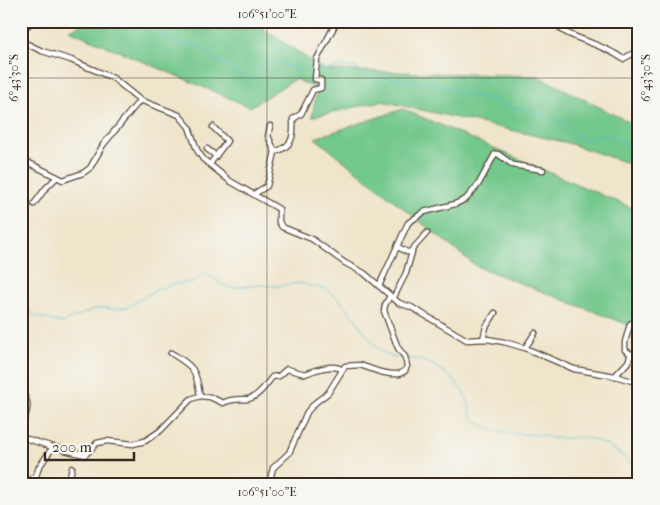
<svg xmlns="http://www.w3.org/2000/svg" width="660" height="505" viewBox="0 0 660 505" font-family="'IM FELL French Canon',serif">
  <rect width="100%" height="100%" fill="#f6f6f2"/>
  <filter id="ink" filterUnits="userSpaceOnUse"><feTurbulence type="fractalNoise" baseFrequency=".02" numOctaves="2"/><feDisplacementMap in="SourceGraphic" scale="10" xChannelSelector="R" yChannelSelector="G"/><feConvolveMatrix kernelMatrix="1 2 1 2 8 2 1 2 1" color-interpolation-filters="sRGB"/></filter>
  <filter id="wash" filterUnits="userSpaceOnUse"><feTurbulence type="fractalNoise" baseFrequency=".0096" numOctaves="4" result="noise"/><feDisplacementMap in="SourceGraphic" scale="20" xChannelSelector="R" yChannelSelector="G"/><feGaussianBlur stdDeviation="1.12" result="paint"/><feColorMatrix in="noise" values="0 0 0 0 0 0 0 0 0 0 0 0 0 0 0 0 0 1.4 0 .05"/><feComposite in="paint" operator="in"/></filter>
  <g filter="url(#wash)">
    <rect width="100%" height="100%" fill="#efe5cb"/>
    <g fill="#73c88c" stroke="#577955">
      <path d="M90,21H259L262,28L325,70L538,76L639,127V167L568,143L382,101L312,117L317,89L295,79L250,107L69,30Z"/>
      <path d="M403,109L639,211V329L476,266L315,138Z"/>
    </g>
    <g fill="none" stroke-linecap="round" stroke-linejoin="round">
      <g stroke="#53bece" stroke-width="1">
        <path d="M144,21L164,39L204,48L212,57L250,80L253,79L262,66L268,62H274L294,69L314,71"/>
        <path d="M318,71L339,67H355L362,73L401,80L435,83L454,91L487,98L507,107L525,109L555,118L564,122L577,137L587,140L600,135H608L639,150"/>
        <path d="M21,303L35,316L62,323L94,309L105,308L116,309L128,307L154,291L173,284L193,282L203,273C214,275 219,285 229,288L259,285L277,286L298,283L326,289L340,300L378,349L391,357L404,358"/>
        <path d="M408,358C433,360 457,377 467,400C471,409 469,418 479,423C498,435 521,434 542,435C546,436 549,438 553,438C566,439 579,436 591,439C612,445 623,457 639,470"/>
      </g>
    </g>
  </g>
  <g filter="url(#ink)">
    <g fill="none" stroke-linecap="round" stroke-linejoin="round">
      <defs>
        <g id="minor">
          <path d="M551,21C558,24 560,30 567,33C585,42 606,46 623,59L639,50"/>
          <path d="M21,30L34,21"/>
          <path d="M21,41L42,51L71,60L113,78L140,100L179,115L189,127L197,150L203,159L230,181L279,209V222L282,227L312,239L345,263L364,273L399,303L411,307L467,340L487,339L504,342L525,348L574,369L615,376L639,383"/>
          <path d="M270,126L268,136L275,152"/>
          <path d="M207,149L216,156"/>
          <path d="M21,159L63,180L83,173L90,168L103,145L140,100"/>
          <path d="M210,164L227,141L213,127"/>
          <path d="M254,194L267,186L275,152C293,146 294,137 293,119L301,114L313,90L321,88V80L315,79L317,59L337,21"/>
          <path d="M34,204L45,189L57,177"/>
          <path d="M398,247L407,252H410L427,233"/>
          <path d="M379,286L408,223L424,212L455,204L466,199L478,185L495,154H498L513,165L543,170"/>
          <path d="M393,299L406,273L412,252"/>
          <path d="M483,339L486,327L495,313"/>
          <path d="M525,348L535,333"/>
          <path d="M171,353C194,367 196,369 200,396"/>
          <path d="M631,354L625,350V342L630,324L634,322L639,324"/>
          <path d="M615,376L628,362L631,354H639"/>
          <path d="M21,397H25C31,407 24,418 21,428"/>
          <path d="M21,437L53,447"/>
          <path d="M35,479L39,467L53,447L85,455L97,443L107,441L133,444L145,441L160,431L191,399L200,396L210,397L223,403C233,398 238,400 248,399C258,397 266,385 272,377L279,376L287,369L305,374C314,370 335,363 342,370"/>
          <path d="M28,484L32,478L45,484"/>
          <path d="M68,484L72,468"/>
          <path d="M269,484L273,468L289,453L307,412L316,402L328,393L345,366L360,365L380,372L391,374H399L405,371L407,366L405,357L398,348L384,311L385,305L390,296"/>
        </g>
      </defs>
      <use href="#minor" stroke="#564638" stroke-width="7"/>
      <use href="#minor" stroke="#fff" stroke-width="4.5"/>
    </g>
  </g>
  <path fill="none" stroke="#3b2a1e" stroke-width="1" stroke-opacity="0.45" d="M267,21V484M21,78H639"/>
  <rect width="660" height="505" fill="none" stroke="#f6f6f2" stroke-width="55"/>
  <path d="M45 452v8h89v-8" fill="none" stroke="#3b2a1e" stroke-width="2.5"/>
  <text x="52" y="452" font-size="15" fill="#3b2a1e" stroke="#f6f6f2" stroke-width="4" paint-order="stroke">200 m</text>
  <rect x="28" y="28" width="604" height="450" fill="none" stroke="#3b2a1e" stroke-width="2"/>
  <g font-size="12" text-anchor="middle" fill="#3b2a1e">
    <text x="267" y="18">106°51'00"E</text>
    <text transform="translate(14 78) rotate(-90)" y="4">6°43'30"S</text>
    <text transform="translate(646 78) rotate(-90)" y="4">6°43'30"S</text>
    <text x="267" y="496">106°51'00"E</text>
  </g>
</svg>
